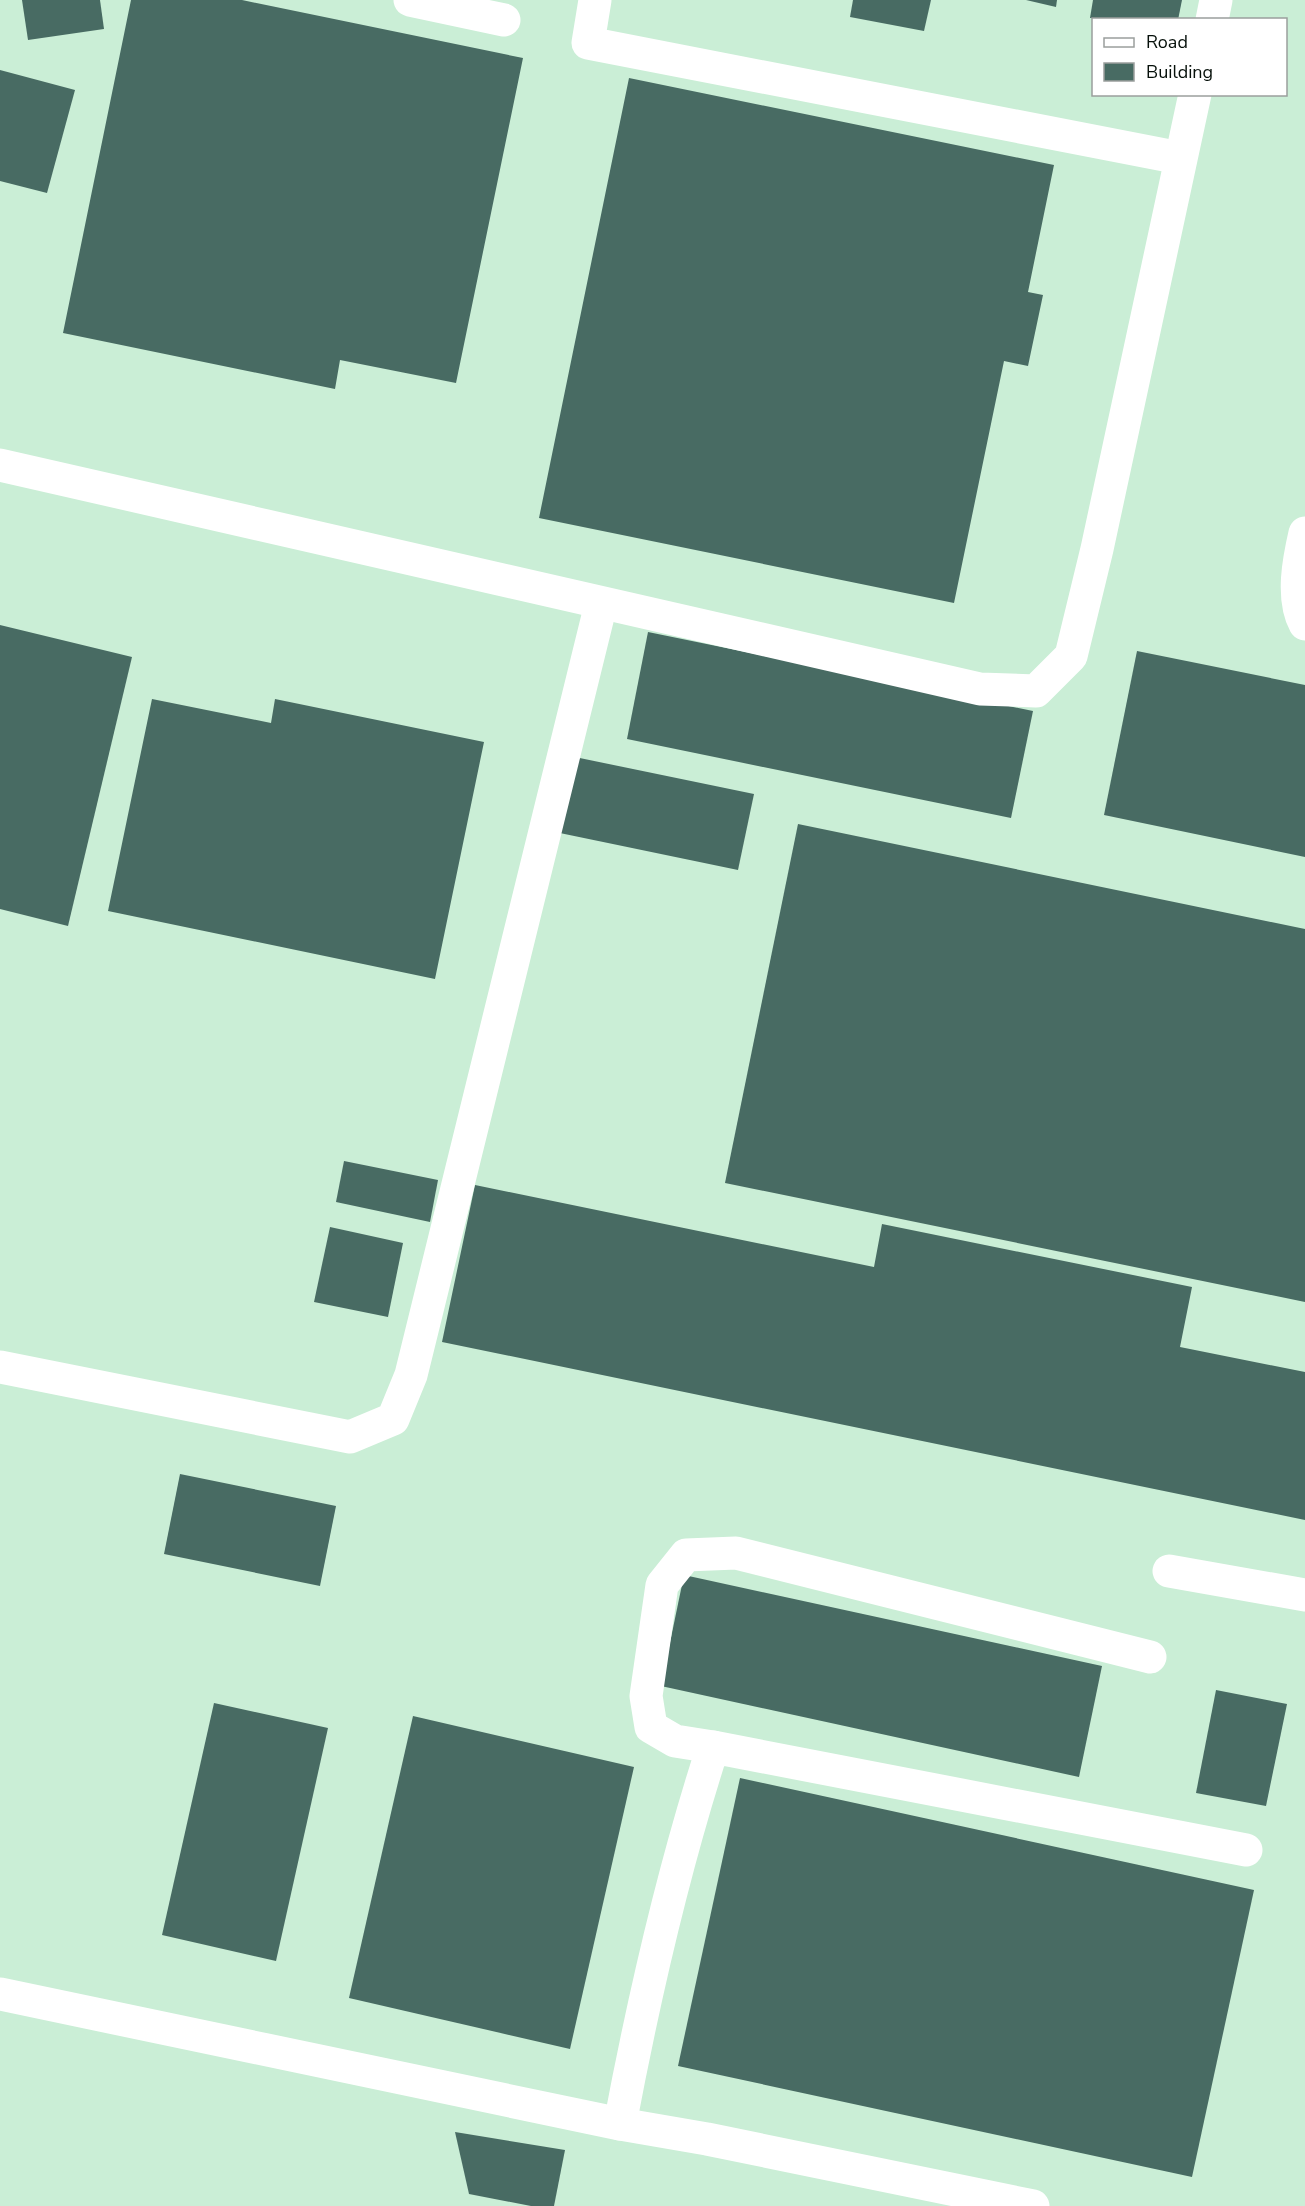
<svg xmlns="http://www.w3.org/2000/svg" width="1305" height="2206" viewBox="0 0 1305 2206" font-family="'Nunito Sans',sans-serif">
  <rect width="100%" height="100%" fill="#defce7"/>
  <path fill="#caeed6" fill-rule="evenodd" d="M0,0H1305V2206H0ZM1094,20H1286V94H1094Z"/>
  <g fill="#486b63">
    <path d="M22,0H100L104,29L28,40Z"/>
    <path d="M131,0H242L523,58L456,383L340,360L335,389L63,333Z"/>
    <path d="M853,0H931L924,31L850,17Z"/>
    <path d="M1026,0H1057L1056,7Z"/>
    <path d="M1093,0H1182L1178,20L1090,18Z"/>
    <path d="M0,70L75,90L47,193L0,181Z"/>
    <path d="M629,78L1054,165L1028,292L1043,295L1028,366L1004,361L954,603L539,518Z"/>
    <path d="M0,625L132,657L68,926L0,909Z"/>
    <path d="M648,632L1033,711L1011,818L627,739Z"/>
    <path d="M1137,651L1305,685V857L1104,815Z"/>
    <path d="M152,699L271,723L275,699L484,742L435,979L108,911Z"/>
    <path d="M570,756L754,794L738,870L555,832Z"/>
    <path d="M798,824L1305,929V1302L725,1183Z"/>
    <path d="M344,1161L438,1180L430,1222L336,1202Z"/>
    <path d="M475,1185L874,1267L882,1224L1192,1287L1180,1347L1305,1372V1520L442,1342Z"/>
    <path d="M330,1227L403,1243L388,1317L314,1302Z"/>
    <path d="M180,1474L336,1506L320,1586L164,1554Z"/>
    <path d="M684,1575L1102,1666L1079,1777L661,1686Z"/>
    <path d="M1216,1690L1287,1704L1266,1806L1196,1793Z"/>
    <path d="M214,1703L328,1728L276,1961L162,1935Z"/>
    <path d="M413,1716L634,1767L570,2049L349,1998Z"/>
    <path d="M740,1778L1254,1890L1192,2177L678,2066Z"/>
    <path d="M455,2132L565,2150L554,2206H531L469,2194Z"/>
  </g>
  <g fill="none" stroke-linecap="round" stroke-linejoin="round">
    <g stroke="#fff" stroke-width="33">
      <path d="M410,0L504,20"/>
      <path d="M595,0L588,43L1180,158"/>
      <path d="M1212,20L1216,0"/>
      <path d="M0,465L980,689L1036,691L1071,656L1097,549L1195,94"/>
      <path d="M1305,533C1299,559 1291,598 1305,624"/>
      <path d="M0,1367L350,1437L393,1419L411,1375L601,604"/>
      <path d="M1169,1571L1305,1595"/>
      <path d="M713,1747L675,1741L651,1727L646,1696L662,1585L686,1555L736,1553L1150,1657"/>
      <path d="M0,1994L620,2124L707,2139L1033,2206"/>
      <path d="M620,2124C644,1997 673,1870 713,1747L1246,1850"/>
    </g>
  </g>
  <rect x="1092" y="18" width="195" height="78" fill="#ffffff" stroke="#9b9f9d" stroke-width="1.5"/>
  <rect x="1104" y="38" width="30" height="9" fill="#ffffff" stroke="#9b9f9d" stroke-width="1.5"/>
  <text x="1146" y="48" font-size="18" fill="#06100a">Road</text>
  <rect x="1104" y="63" width="30" height="18" fill="#486b63" stroke="#9b9f9d" stroke-width="1.5"/>
  <text x="1146" y="78" font-size="18" fill="#06100a">Building</text>
</svg>
